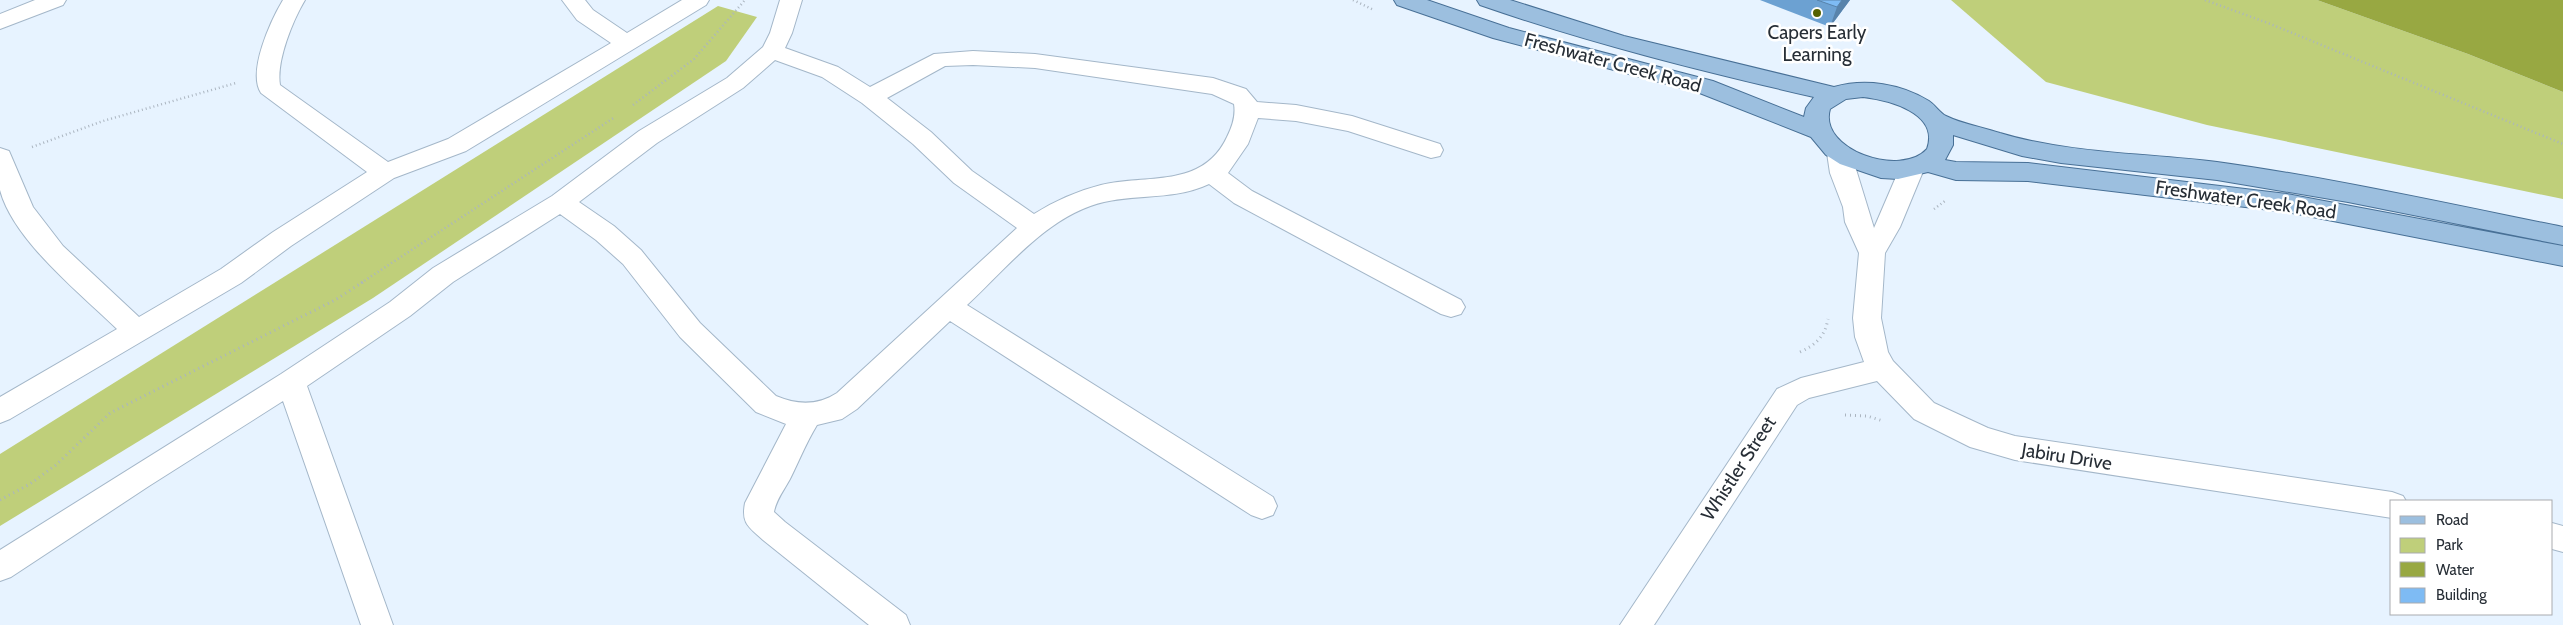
<svg xmlns="http://www.w3.org/2000/svg" width="2563" height="625" viewBox="0 0 2563 625" font-family="Cabin,sans-serif">
  <rect width="100%" height="100%" fill="#e7f3ff"/>
  <g fill="#bfcf7a">
    <path d="M1951,0H2317L2468,54L2563,92V199L2207,125L2046,82Z"/>
    <path d="M718,6L757,17L726,61L373,298L0,526V454Z"/>
  </g>
  <path fill="#98a842" d="M2317,0H2563V92L2468,54Z"/>
  <g fill="none" stroke-linecap="round" stroke-linejoin="round">
    <defs>
      <g id="minor">
        <path d="M35,0H66L63,5L0,29V14Z"/>
        <path d="M283,0H305C293,20 276,61 280,85L388,162L448,139L611,43L577,20L562,0H585L593,10L627,33L682,0H709L706,5L466,151L394,178L291,246L241,283L10,419L0,423V397L117,329C81,294 13,240 0,190C0,178 0,161 0,148L9,151L33,207L63,246L139,317L221,269L273,232L367,172L261,93C247,72 271,20 283,0Z"/>
        <path d="M780,0H802L792,33L785,48L838,67L870,87L934,54L973,51L1035,54L1213,78L1246,89L1257,102L1296,105L1352,116L1440,144L1443,150L1440,156L1431,158L1348,131L1296,121L1258,118L1248,144L1228,173L1252,191L1461,300L1465,307L1461,314L1451,317L1441,314L1234,203L1209,184C1175,200 1139,194 1104,202C1048,215 1007,268 967,305L1273,497L1277,506L1273,515L1262,519L1251,515L950,321L857,409L842,419L817,425C806,443 799,461 790,479C784,490 776,500 774,512L785,522L906,615L910,625H869L763,540C749,527 741,524 745,503L786,424L756,412L680,337L623,264L596,240L560,214L453,282L410,316L307,386L393,625H361L283,401L149,486L11,577L0,581V550L281,374L390,302L433,268L552,196L639,131L727,78L763,47L770,33ZM775,60L822,77L862,103L913,144L954,183L1017,228L837,393C817,406 797,405 776,396L700,323L641,250L614,226L579,202L657,143L743,88ZM973,65L1035,68L1212,94L1234,104C1236,116 1232,127 1227,137C1203,189 1146,174 1101,185C1077,191 1055,201 1034,214L972,171L931,132L887,98L945,66Z"/>
        <path d="M1839,145L1848,147L1851,153L1874,228L1902,163L1911,160L1920,163L1924,169L1900,227L1885,253L1881,318L1888,352L1893,361L1934,403L1988,428L2015,436L2392,492L2403,496L2406,501H2392V518L2015,460L1970,447L1914,419L1877,381L1809,398L1797,405L1654,625H1620L1777,389L1801,378L1864,362L1855,337L1853,318L1859,253L1845,222L1843,207L1830,173L1827,153L1830,147Z"/>
        <path d="M2552,523L2563,526V552L2552,549Z"/>
      </g>
      <path id="major" d="M1394,0H1427L1509,28L1713,81L1804,117L1806,108L1814,97C1701,71 1589,43 1480,5L1477,0H1510L1624,36L1834,87C1866,78 1901,84 1929,101C1935,105 1940,113 1946,116C1962,124 1982,127 2000,133C2070,154 2145,153 2217,162C2333,178 2448,204 2563,227V245L2348,202L2217,180L2061,163L2022,156L1953,135V145L1945,160L1956,162L2028,163L2287,194L2563,246V266L2287,212L2028,181L1956,180L1928,172L1898,179L1881,178L1840,164L1826,155L1811,137L1697,92L1493,38L1397,5ZM1863,97C1889,100 1940,113 1927,149C1901,178 1818,150 1830,109L1846,99Z"/>
    </defs>
    <use href="#minor" stroke="#a4b7c9" stroke-width="2"/>
    <use href="#major" stroke="#487096" stroke-width="2"/>
    <g stroke="#abb5c0" stroke-width="2.5" stroke-dasharray="1 3" stroke-linecap="butt">
      <path d="M1353,0L1374,10"/>
      <path d="M2205,0L2268,23L2563,144"/>
      <path d="M633,105L694,59L745,0"/>
      <path d="M32,147L103,121L236,83"/>
      <path d="M1934,209L1945,201"/>
      <path d="M361,283L615,117"/>
    </g>
    <g stroke="#abb5c0" stroke-width="3" stroke-dasharray="1 4" stroke-linecap="butt">
      <path d="M1800,352C1816,345 1825,336 1828,319"/>
      <path d="M1845,415L1867,416L1883,421"/>
      <path d="M0,500L30,484L56,465L110,413L335,300L363,282"/>
    </g>
    <use href="#minor" fill="#fff" fill-rule="evenodd"/>
    <use href="#major" fill="#9cbfdf" fill-rule="evenodd"/>
  </g>
  <path fill="#6ca1d2" d="M1760,0H1850L1830,27Z"/>
  <path fill="#5883ab" d="M1842,0H1850L1830,27L1837,7Z"/>
  <path fill="#7ebbf4" stroke="#5883ab" d="M1817,0H1842L1837,7Z"/>
  <circle fill="#556100" stroke="#fff" stroke-width="2" cx="1817" cy="13" r="5"/>
  <g text-anchor="middle" stroke-width="5" stroke-linejoin="round" paint-order="stroke">
    <g font-size="19" fill="#272e36" stroke="#fff">
      <text x="1817" y="39">Capers Early<tspan x="1817" dy="22">Learning</tspan></text>
    </g>
    <g font-size="19" fill="#272e36" stroke="#fff">
      <text transform="translate(1613 62) rotate(15)" y="7">Freshwater Creek Road</text>
      <text transform="translate(2246 199) rotate(8)" y="7">Freshwater Creek Road</text>
      <text transform="translate(2067 456) rotate(9)" y="7">Jabiru Drive</text>
      <text transform="translate(1738 468) rotate(-57)" y="7">Whistler Street</text>
    </g>
  </g>
  <rect x="2390" y="500" width="162" height="115" fill="#ffffff" stroke="#a9abaf"/>
  <rect x="2400" y="516" width="25" height="8" fill="#9cbfdf" stroke="#a9abaf"/>
  <text x="2436" y="525" font-size="15" fill="#272e36">Road</text>
  <rect x="2400" y="538" width="25" height="15" fill="#bfcf7a" stroke="#a9abaf"/>
  <text x="2436" y="550" font-size="15" fill="#272e36">Park</text>
  <rect x="2400" y="562" width="25" height="15" fill="#98a842" stroke="#a9abaf"/>
  <text x="2436" y="575" font-size="15" fill="#272e36">Water</text>
  <rect x="2400" y="588" width="25" height="15" fill="#7ebbf4" stroke="#a9abaf"/>
  <text x="2436" y="600" font-size="15" fill="#272e36">Building</text>
</svg>
